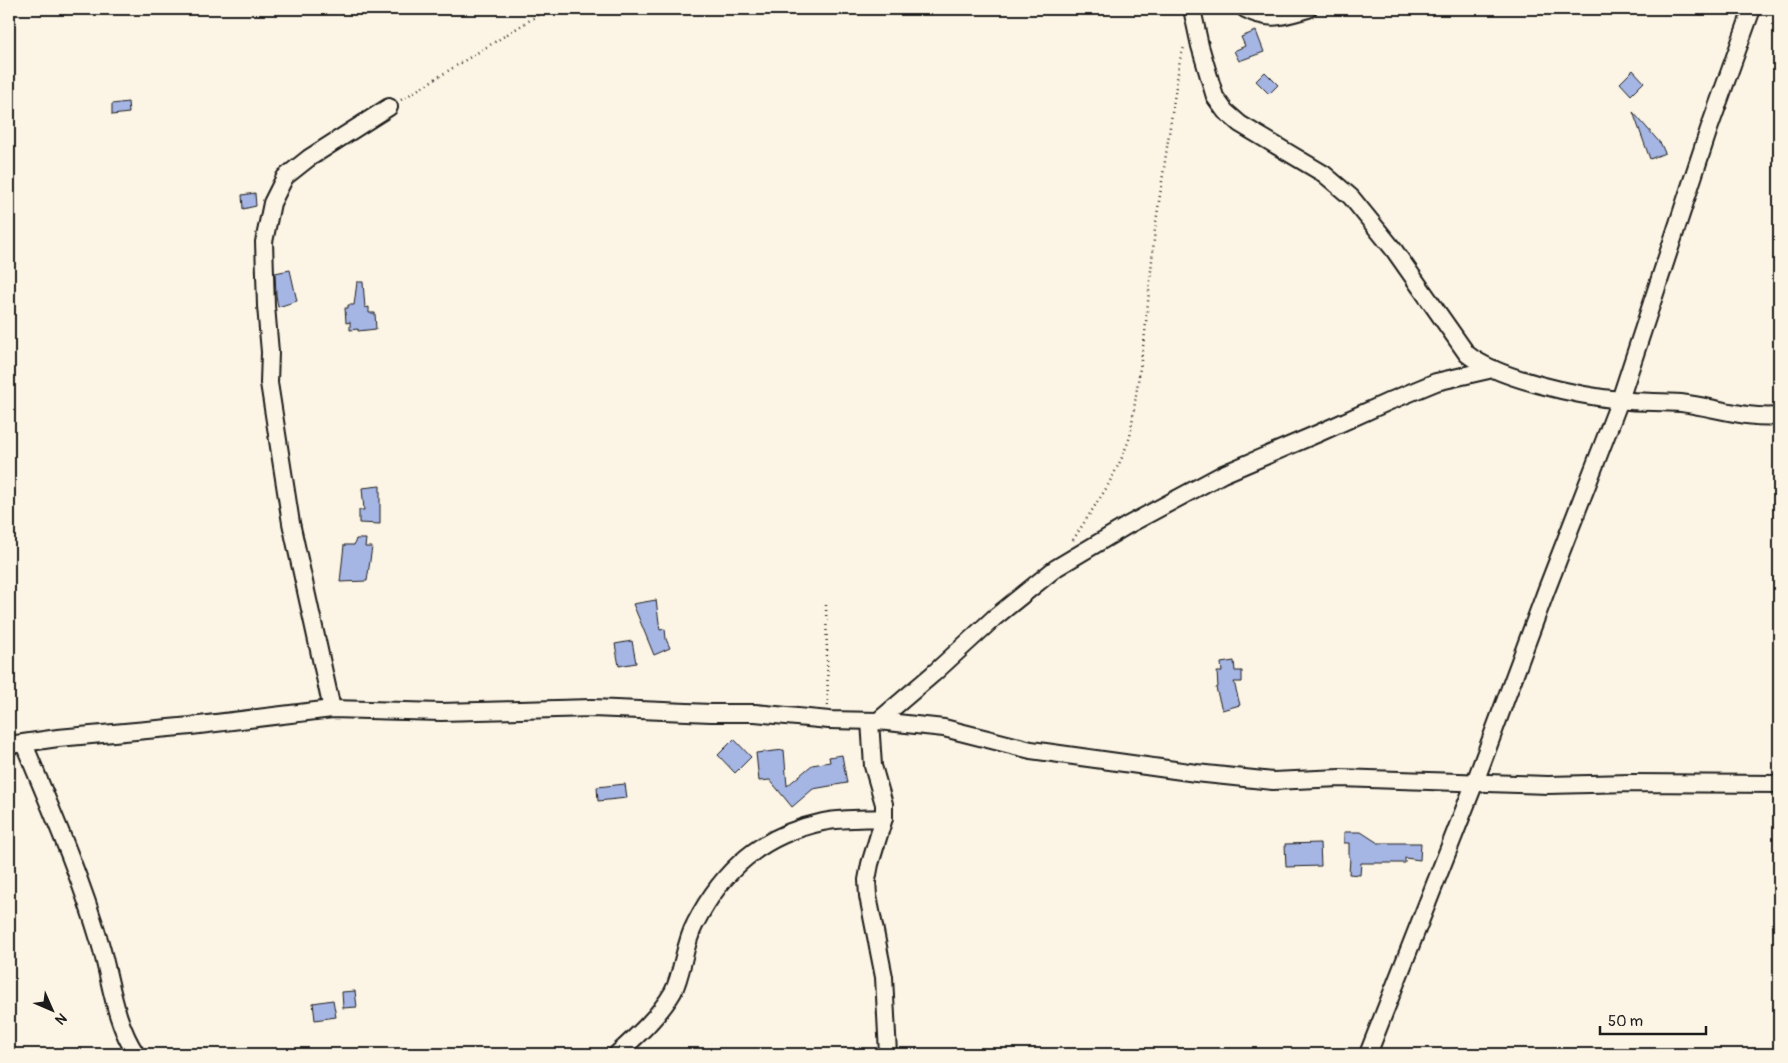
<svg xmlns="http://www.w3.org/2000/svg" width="1788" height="1063" viewBox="0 0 1788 1063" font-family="Pangolin,sans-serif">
  <rect width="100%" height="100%" fill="#fcf5e5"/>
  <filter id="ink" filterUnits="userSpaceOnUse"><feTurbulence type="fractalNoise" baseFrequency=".02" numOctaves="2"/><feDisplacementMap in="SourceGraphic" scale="10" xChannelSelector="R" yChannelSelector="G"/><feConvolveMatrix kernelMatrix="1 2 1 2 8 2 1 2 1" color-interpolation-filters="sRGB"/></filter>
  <g filter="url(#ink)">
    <g fill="#a5b5e4" stroke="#1c1c1c">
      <path d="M1256,31L1264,52L1239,61L1234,51L1245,46L1241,37Z"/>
      <path d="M1633,70L1644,82L1631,95L1620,83Z"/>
      <path d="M1265,72L1278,85L1269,94L1256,81Z"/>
      <path d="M128,102L129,113L112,115V104Z"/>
      <path d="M1633,112L1661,144L1665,153L1650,159Z"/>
      <path d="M255,193L256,206L243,209L242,195Z"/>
      <path d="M290,270L297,301L278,307L276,295L275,273Z"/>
      <path d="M357,282H363L365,308L369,307V313H375L376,329L358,331V329L350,330V322L346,323L345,308H348V305H354Z"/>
      <path d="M380,486V524L359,523V510H364L362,488Z"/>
      <path d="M356,539H366L365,547H372L367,581L340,582L344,545H354Z"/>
      <path d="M656,600L660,630L665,629L666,639L670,648L654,655L633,604Z"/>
      <path d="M632,641L636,663L619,666L615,644Z"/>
      <path d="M1234,661L1235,671H1242V682H1234L1240,705L1222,710L1216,688L1218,687L1217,672H1222L1221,663Z"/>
      <path d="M734,739L751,757L735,773L718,755Z"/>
      <path d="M784,750L787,786L812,765L830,762L829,757L842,755L847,783L813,789L792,807L770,780L759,781L756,753Z"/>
      <path d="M625,784L627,798L598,801L597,787Z"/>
      <path d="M1344,832H1361L1378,843H1421L1420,860L1405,858V863H1361L1360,875L1349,874L1350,857H1349V843H1344Z"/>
      <path d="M1320,843L1321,866L1286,867L1285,844Z"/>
      <path d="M355,991L357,1007L343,1008L342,992Z"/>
      <path d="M333,1000L336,1017L315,1020L313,1003Z"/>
    </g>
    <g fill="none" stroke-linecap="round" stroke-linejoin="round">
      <defs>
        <g id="minor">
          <path d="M1192,9L1200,46L1215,97L1225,111L1240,124L1324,174L1351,197L1394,250L1467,354C1498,379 1580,396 1620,400C1640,403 1661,401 1681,403C1714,407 1745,419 1779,416"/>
          <path d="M1245,9C1270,22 1283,16 1308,9"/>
          <path d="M332,709L291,523L269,383L270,352L266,306L264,242L272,203L285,177L309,158L389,107"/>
          <path d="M870,721L873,766L884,804V818L870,864L867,880L868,896L884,977L888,1054"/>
          <path d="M878,721L933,674L994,618L1056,568L1128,525L1223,474L1319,433L1390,401L1436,382L1493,369"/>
          <path d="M24,744C51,809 80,875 100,943C111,980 114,1021 136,1054"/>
          <path d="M9,745L58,738L191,726L332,709L441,712L592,708L711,713H755L829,720L878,721L944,728L1031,750L1196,773L1273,781L1340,778L1548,785L1631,783L1779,784"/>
          <path d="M617,1054C637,1036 659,1016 673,992C683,973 684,944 695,924C723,869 762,835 823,822C843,818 864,819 884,818"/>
          <path d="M1368,1054L1475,782L1546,591L1620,400L1709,129L1752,9"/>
        </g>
      </defs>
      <use href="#minor" stroke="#1c1c1c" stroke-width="20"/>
      <g stroke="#1c1c1c" stroke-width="2.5" stroke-dasharray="1 4" stroke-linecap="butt">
        <path d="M401,100L548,9"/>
        <path d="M1073,540L1107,487L1121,460L1130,437L1145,333L1155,229L1180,59L1184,47"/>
        <path d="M826,605L828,706"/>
      </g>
      <use href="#minor" stroke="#fcf5e5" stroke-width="16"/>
    </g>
  </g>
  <rect width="1788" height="1063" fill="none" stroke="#fcf5e5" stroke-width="30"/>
  <rect x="15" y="15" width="1758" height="1033" fill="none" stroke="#1c1c1c" stroke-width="2" filter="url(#ink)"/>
  <g transform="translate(52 1010) rotate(135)" stroke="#fcf5e5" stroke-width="4" paint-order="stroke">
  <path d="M0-4L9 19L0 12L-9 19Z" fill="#1c1c1c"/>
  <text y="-8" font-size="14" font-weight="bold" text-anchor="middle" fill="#1c1c1c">N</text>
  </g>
  <path d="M1600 1026v8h106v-8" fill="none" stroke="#1c1c1c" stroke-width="2.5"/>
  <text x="1608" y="1026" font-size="15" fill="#1c1c1c" stroke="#fcf5e5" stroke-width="4" paint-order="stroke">50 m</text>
</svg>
